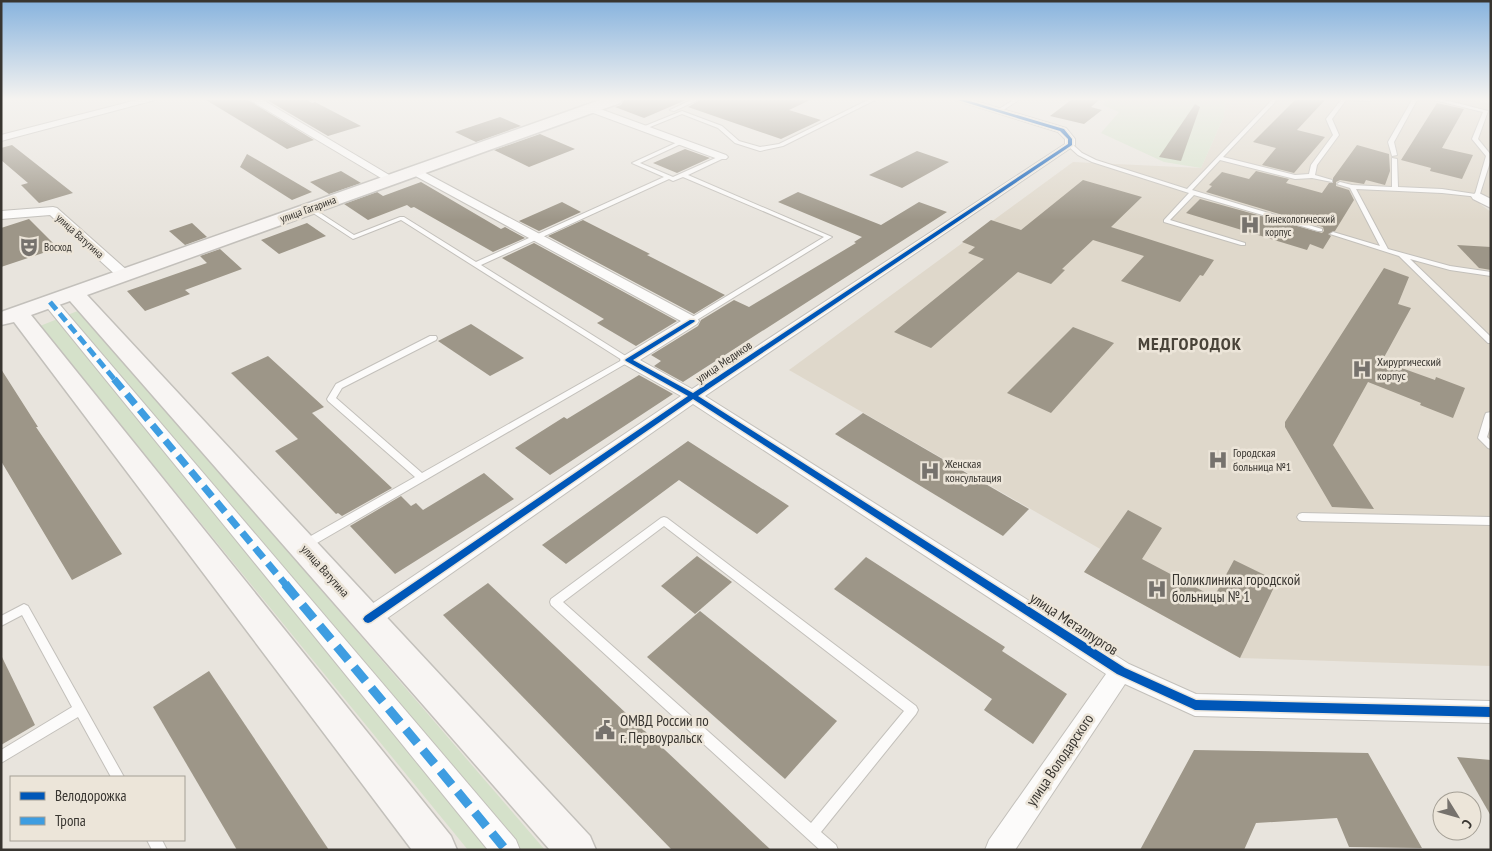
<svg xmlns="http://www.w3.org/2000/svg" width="1492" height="851" viewBox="0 0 1492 851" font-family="'PT Sans Narrow',sans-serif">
  <rect width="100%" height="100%" fill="#e8e4dd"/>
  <path fill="#dfd8cb" d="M1225,100H1471L1491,104V196L1480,204L1491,212V666L1240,658L1084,572L1102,550L789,370L1073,162L1201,168L1224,116Z"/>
  <g fill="#d5e1ca">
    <path d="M1106,100H1225L1224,116L1201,168L1164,162L1101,133L1119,112L1103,105Z"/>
    <path d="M80,310L545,850H468L40,326Z"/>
  </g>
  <g fill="#9d9688">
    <path d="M206,100H248L314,140L287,149Z"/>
    <path d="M267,100H307L312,103L315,102L361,126L328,136Z"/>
    <path d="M624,100H686L644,118L615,107L621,105Z"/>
    <path d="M700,100H810L789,110L821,120L781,139L688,107Z"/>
    <path d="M1071,100H1099L1091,107L1102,110L1084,124L1050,116Z"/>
    <path d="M1295,100H1325L1297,130L1325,137L1294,173L1262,165L1276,148L1253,142Z"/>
    <path d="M1437,103L1464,109L1442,148L1473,155L1462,179L1430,171L1431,168L1401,160Z"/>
    <path d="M1195,104L1200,107L1181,161L1159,157Z"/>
    <path d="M500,117L521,126L476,142L455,132Z"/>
    <path d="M540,134L575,149L529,167L494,150Z"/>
    <path d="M12,145L73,193L39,203L21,185L28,183L1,160V148Z"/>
    <path d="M1357,145L1389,154L1390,171L1385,185L1366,180L1364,184L1340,180L1336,182V186L1349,190L1354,200L1335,231L1328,234L1331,236L1323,249L1310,244L1307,250L1186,213L1200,199L1322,233L1324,231L1323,227L1206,192L1212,186L1209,185L1222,172L1249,179L1256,171L1289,179L1286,183L1322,193L1329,183H1333V178Z"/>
    <path d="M685,149L710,158L677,173L653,163Z"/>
    <path d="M917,151L949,162L902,188L869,175Z"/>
    <path d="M247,154L312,192L292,200L240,167Z"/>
    <path d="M341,171L361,183L329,194L310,182Z"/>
    <path d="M1083,180L1142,197L1111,227L1214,260L1203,276L1200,275L1180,302L1121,281L1144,256L1093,240L1062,269L1065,270L1051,284L1018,272L931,348L894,332L984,259L968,253L975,247L962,242L991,220L1021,230Z"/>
    <path d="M421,182L496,226L501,229L505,227L525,238L493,252L414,207L411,208L407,205L368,220L344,204L377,192L383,196Z"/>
    <path d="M798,192L881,225L919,202L947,212L683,382L654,366L661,361L651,355L698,326L701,320L734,300L749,307L856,243L854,242L862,237L778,202Z"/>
    <path d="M562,202L581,212L539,231L519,221Z"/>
    <path d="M29,219L58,248L1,267V228Z"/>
    <path d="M583,220L650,254L647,255L725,295L694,314L548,236Z"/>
    <path d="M192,223L207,237L185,245L169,231Z"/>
    <path d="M307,223L326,236L279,254L261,240Z"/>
    <path d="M534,243L677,321L636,346L597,323L604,319L502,258Z"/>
    <path d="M1457,245L1491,247V270L1479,268Z"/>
    <path d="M220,249L242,269L185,290L190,294L145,311L127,291L207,263L200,256Z"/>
    <path d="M1384,268L1409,277L1398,304L1411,308L1382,361L1435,380L1436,377L1465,388L1453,418L1420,405L1421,403L1368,382L1333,445L1374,509L1332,507L1285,427V422Z"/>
    <path d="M471,324L524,358L490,376L438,341Z"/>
    <path d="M1073,327L1114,343L1051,413L1007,393Z"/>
    <path d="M268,356L324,407L312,413L392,488L342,516L338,513L336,514L275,451L298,439L231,373Z"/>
    <path d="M1,369L38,427H36L122,554L72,580L1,461Z"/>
    <path d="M639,375L673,394L550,475L515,448L564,417L567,419Z"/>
    <path d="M863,413L1029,509L1003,536L835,434Z"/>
    <path d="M688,441L789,506L757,534L679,480L566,564L542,545Z"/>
    <path d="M484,473L514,499L395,574L350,526L401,496L411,506L416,503L423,510Z"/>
    <path d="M1128,510L1162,528L1142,559L1214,597L1234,560L1277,581L1240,658L1084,572Z"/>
    <path d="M697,556L732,582L695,614L661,586Z"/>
    <path d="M866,557L1005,647L1002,651L1067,694L1033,744L984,710L992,699L834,589Z"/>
    <path d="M488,583L771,850H672L443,615Z"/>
    <path d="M700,611L837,721L785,779L647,657Z"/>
    <path d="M1,655L35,725L1,745Z"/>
    <path d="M209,671L329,850H237L153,707Z"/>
    <path d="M1194,750L1368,753L1422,848L1349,847L1337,818L1256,823L1244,850H1140Z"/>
    <path d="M1457,757L1491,760V816Z"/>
  </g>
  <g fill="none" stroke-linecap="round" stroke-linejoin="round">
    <defs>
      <g id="lane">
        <path d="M691,100H698L674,111L670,110Z"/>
        <path d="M868,100H875L783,146L760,151L735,143L718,128L682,114L645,129L640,128L682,111L722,126L739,141L760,147L779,144Z"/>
        <path d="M1013,100H1019L1000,112L996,111Z"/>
        <path d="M1272,100H1277L1223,157L1295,175L1309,174L1311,165L1333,135L1326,119L1341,100H1346L1332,119L1339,135L1317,165L1315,175L1332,180V182L1312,178L1295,179L1220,160L1192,190L1322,229V231H1318L1194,195L1170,220L1245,243V245H1241L1164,222V220L1189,193L1092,162L1078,155L1067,145L1072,144L1082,153L1096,160L1187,189Z"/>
        <path d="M1347,100H1372L1370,101Z"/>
        <path d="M1412,100H1417L1394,142L1397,155L1392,156L1388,142Z"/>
        <path d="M1434,100H1445L1488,111L1478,139L1491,155V159L1479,197L1442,193L1356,189L1388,249L1450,266L1491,272V276L1450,270L1410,259L1491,337V343H1488L1399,256L1330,234L1333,232L1380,246L1350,188L1337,184L1340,182L1352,185L1392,187V158L1397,159L1398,187L1442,189L1475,194L1486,156L1472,139L1483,112Z"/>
        <path d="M680,141L685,142L640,163L673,177L720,156H724V158L688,175L832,237L692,323H689L688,321L689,319L824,237L683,177L673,181L669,179L481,265L632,360L310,547L306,548L302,547L301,544L302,541L415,477L328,401L327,399L336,384L430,336H436L437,338L436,340L342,388L336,398L422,473L622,360L401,220L353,239L307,209V207H311L354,235L400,217H404L476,262L664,177L632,163Z"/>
        <path d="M1491,412V424L1487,437L1491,441V449L1488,448L1478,438L1485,415L1486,413Z"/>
        <path d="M1302,513L1491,517V525L1302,521L1299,520L1297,517L1299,514Z"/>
        <path d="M664,517L667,518L916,706L918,710L916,714L821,832L836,845L838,850H820L551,605L550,602L551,599L661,518ZM664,526L904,711L811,823L563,602Z"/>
        <path d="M24,604L28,606L124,777H111L78,717L1,763V750L72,707L22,615L1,626V616Z"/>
        <path d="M147,840H162L167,850H152Z"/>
      </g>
      <g id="street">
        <path d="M137,100H155L1,141V135Z"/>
        <path d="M250,100H263L396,179L394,181H386Z"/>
        <path d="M955,100H972L1066,128L1075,139V145L705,396L1129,664L1196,694L1491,701V723L1195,716L1125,684L1015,850H985L989,840L1106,674L693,404L376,626L368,628L360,626L357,619L360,612L681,396L622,363L620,360L622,357L681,321L410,173L408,171L410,169H418L697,318L699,321L697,324L640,360L692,389L1065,144V139L1058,132Z"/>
        <path d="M592,106L726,155L728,157L726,159H718L588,111V107Z"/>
        <path d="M1477,192L1491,199V208L1473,199L1471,196Z"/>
        <path d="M53,207L57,208L129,272L131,275L129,278H119L50,215L1,219V211Z"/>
        <path d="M50,298L55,299L516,840L520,850H488L45,305L43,302L45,299Z"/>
      </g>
      <path id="secondary" d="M600,100H622L620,103L87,295L590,836L596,850H550L70,301L31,315L451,836L457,850H412L14,322L1,325V312Z"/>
    </defs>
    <use href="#lane" stroke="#c3c0bb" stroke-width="2"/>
    <use href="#street" stroke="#c3c0bb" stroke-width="2"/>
    <use href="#secondary" stroke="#c3c0bb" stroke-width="3"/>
    <use href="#lane" fill="#fcfbfa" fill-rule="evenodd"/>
    <use href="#street" fill="#fcfbfa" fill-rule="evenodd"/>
    <use href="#secondary" fill="#f8f5f3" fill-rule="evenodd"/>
    <path stroke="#3e9de1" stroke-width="5" stroke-dasharray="10 5" stroke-linecap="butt" d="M50,302L115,380"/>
    <path stroke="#3e9de1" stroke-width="7" stroke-dasharray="13 7" stroke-linecap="butt" d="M114,379L286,585"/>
    <path stroke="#3e9de1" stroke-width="9" stroke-dasharray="18 9" stroke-linecap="butt" d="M285,584L506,850"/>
    <defs>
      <path id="cycleway" d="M958,100H966L1064,129L1072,139V145L698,396L1125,668L1196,700L1491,707V717L1195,710L1191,708L1117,674L693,399L371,622L368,623L365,622L363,619L365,616L688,396L626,361L625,360L626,359L690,320H694L695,321L694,322L633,360L693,393L1068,144V139L1060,131Z"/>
    </defs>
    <use href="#cycleway" stroke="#ece5d9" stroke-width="3"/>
    <use href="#cycleway" fill="#0057b8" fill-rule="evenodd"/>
  </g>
  <linearGradient id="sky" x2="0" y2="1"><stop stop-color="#87b3de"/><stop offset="0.45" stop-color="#f5f3f0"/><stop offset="1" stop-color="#f5f3f0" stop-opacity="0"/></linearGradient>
  <rect width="1492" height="220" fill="url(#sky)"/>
  <defs>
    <symbol id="hospital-bare" viewBox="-9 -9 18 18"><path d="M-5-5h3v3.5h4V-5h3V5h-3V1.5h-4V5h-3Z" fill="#76726d" stroke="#ece5d9" stroke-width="2.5" paint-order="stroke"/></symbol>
    <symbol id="theatre-bare" viewBox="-9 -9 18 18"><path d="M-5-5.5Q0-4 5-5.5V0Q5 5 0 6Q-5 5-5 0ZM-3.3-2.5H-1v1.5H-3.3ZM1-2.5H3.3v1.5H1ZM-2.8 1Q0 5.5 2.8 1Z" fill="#76726d" stroke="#ece5d9" stroke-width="2.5" paint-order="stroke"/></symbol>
    <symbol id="civic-bare" viewBox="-9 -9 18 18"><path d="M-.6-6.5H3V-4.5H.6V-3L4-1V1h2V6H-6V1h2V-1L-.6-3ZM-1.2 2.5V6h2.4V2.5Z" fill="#76726d" stroke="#ece5d9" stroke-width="2.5" paint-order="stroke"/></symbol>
  </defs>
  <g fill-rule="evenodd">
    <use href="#hospital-bare" x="1236" y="211" width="28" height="28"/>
    <use href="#theatre-bare" x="15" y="233" width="28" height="28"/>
    <use href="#hospital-bare" x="1348" y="355" width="28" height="28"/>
    <use href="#hospital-bare" x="1204" y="446" width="28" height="28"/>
    <use href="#hospital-bare" x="916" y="457" width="28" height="28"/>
    <use href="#hospital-bare" x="1143" y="575" width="28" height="28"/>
    <use href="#civic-bare" x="591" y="716" width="28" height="28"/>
  </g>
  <g text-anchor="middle" stroke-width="5" stroke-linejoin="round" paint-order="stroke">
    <g font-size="11" fill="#383530" stroke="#ece5d9">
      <text transform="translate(308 209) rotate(-20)" y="4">улица Гагарина</text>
      <text transform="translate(80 236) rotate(42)" y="4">улица Ватутина</text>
    </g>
    <g font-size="11" fill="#383530" stroke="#ece5d9" text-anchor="start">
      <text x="1265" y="223">Гинекологический<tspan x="1265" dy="13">корпус</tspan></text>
      <text x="44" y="251">Восход</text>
    </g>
    <g font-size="12" fill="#383530" stroke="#ece5d9">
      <text transform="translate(724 362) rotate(-34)" y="4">улица Медиков</text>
      <text transform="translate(325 571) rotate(48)" y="4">улица Ватутина</text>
    </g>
    <g font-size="12" fill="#383530" stroke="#ece5d9" text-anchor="start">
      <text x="1377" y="366">Хирургический<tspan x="1377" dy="14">корпус</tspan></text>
      <text x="1233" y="457">Городская<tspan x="1233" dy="14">больница №1</tspan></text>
      <text x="945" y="468">Женская<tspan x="945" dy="14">консультация</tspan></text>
    </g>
    <g font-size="15" fill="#383530" stroke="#ece5d9" text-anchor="start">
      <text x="1172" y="585">Поликлиника городской<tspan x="1172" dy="17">больницы № 1</tspan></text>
      <text x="620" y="726">ОМВД России по<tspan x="620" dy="17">г. Первоуральск</tspan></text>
    </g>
    <g font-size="15" fill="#383530" stroke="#ece5d9">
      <text transform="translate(1074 624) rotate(33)" y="5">улица Металлургов</text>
      <text transform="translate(1060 760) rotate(-56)" y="5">улица Володарского</text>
    </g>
    <g font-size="18" font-weight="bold" letter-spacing="1" fill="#494339" stroke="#ece5d9">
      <text x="1190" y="350">МЕДГОРОДОК</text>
    </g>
  </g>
  <rect width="1492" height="851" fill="none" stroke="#383530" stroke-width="5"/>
  <rect x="10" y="776" width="175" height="65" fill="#ece5d9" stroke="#a49f95"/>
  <rect x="20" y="792" width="25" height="8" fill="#0057b8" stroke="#a49f95"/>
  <text x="55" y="801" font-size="15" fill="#383530">Велодорожка</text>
  <rect x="20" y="817" width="25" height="8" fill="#3e9de1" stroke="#a49f95"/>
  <text x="55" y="826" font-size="15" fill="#383530">Тропа</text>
  <g transform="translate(1457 816) rotate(127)"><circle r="24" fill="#ece5d9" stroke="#a49f95"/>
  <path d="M0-4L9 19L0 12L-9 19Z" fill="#76726d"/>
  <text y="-8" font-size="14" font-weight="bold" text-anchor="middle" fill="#383530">С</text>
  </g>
</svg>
